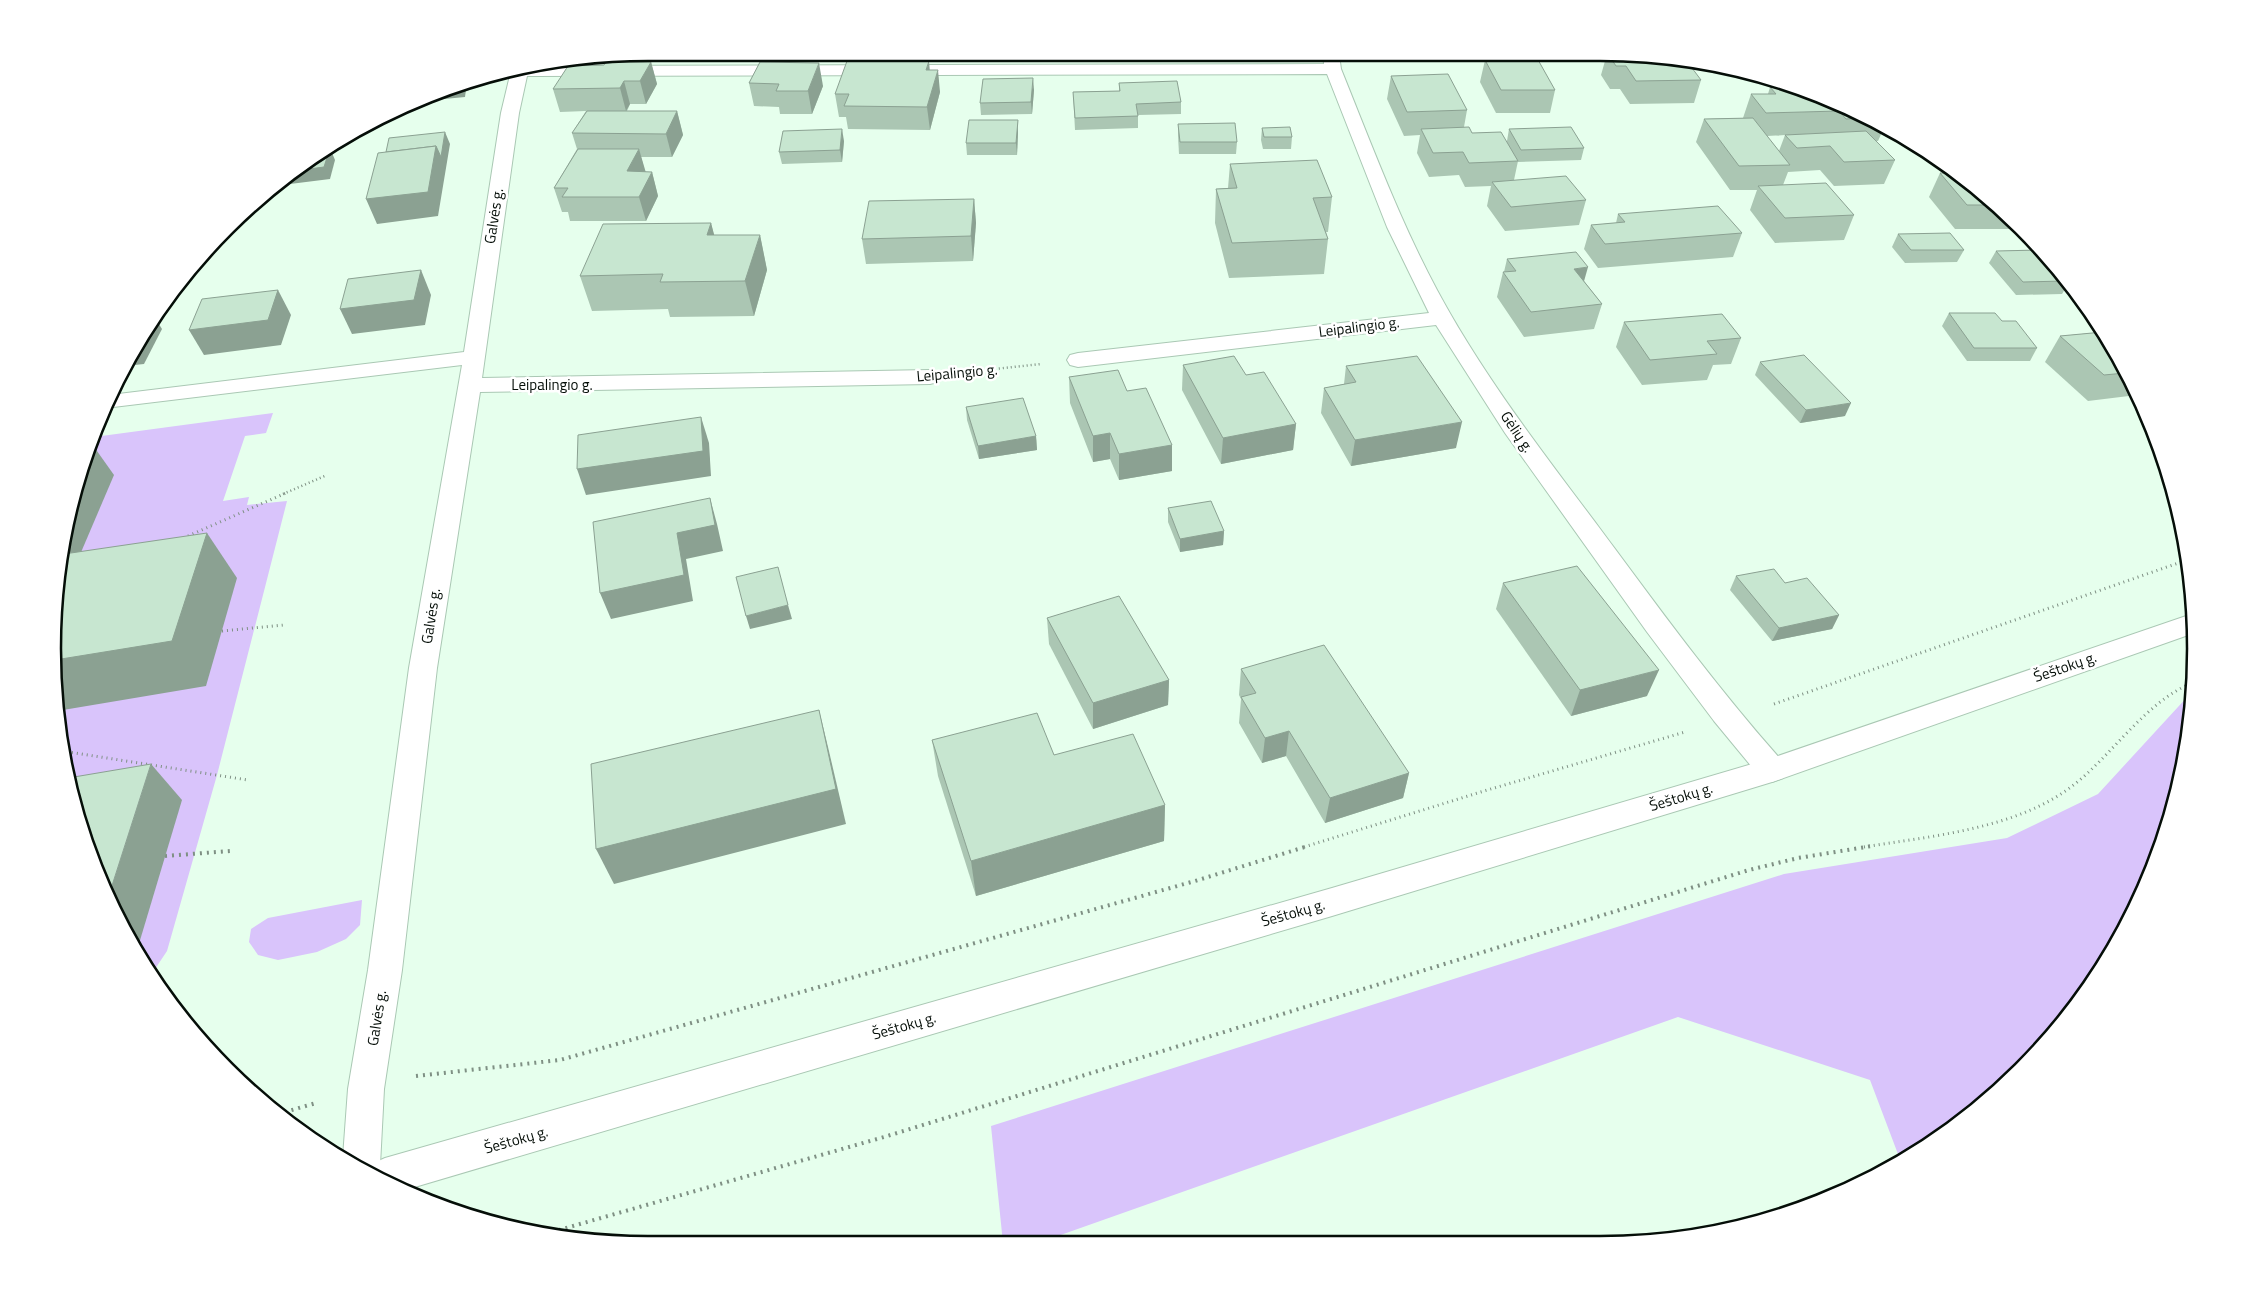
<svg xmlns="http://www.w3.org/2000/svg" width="2248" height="1297" viewBox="0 0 2248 1297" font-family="'Titillium Web',sans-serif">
  <rect width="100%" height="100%" fill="#e6ffed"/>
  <g fill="#d9c4fb">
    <path d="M273,413L266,433L245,436L223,501L249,497L247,505L287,501L217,775L167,951L153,972L98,876L64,765L54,687L58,571L73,494L94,437Z"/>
    <path d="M2189,695H2191L2184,764L2150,876L2095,979L2021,1070L1901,1162L1870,1080L1678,1017L1038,1243H1003L991,1126L1784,874L2007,838L2098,794Z"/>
    <path d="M362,900L360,925L346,939L317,952L278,960L258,955L249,942L251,929L268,918Z"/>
  </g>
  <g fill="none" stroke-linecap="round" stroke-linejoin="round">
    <defs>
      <path id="minor" d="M1323,55H1339L1341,69C1371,143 1399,219 1437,290C1482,374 1541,450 1598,526C1658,607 1716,687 1783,762L1787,770L1783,778L1772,782L1761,778L1714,721L1647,632L1505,433L1436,325L1078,367L1070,365L1067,360L1070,355L1078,353L1429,313L1387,227L1327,74L527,76L519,113L482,378L930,370L938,372L941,377L938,382L930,384L480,392L437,668L402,970L384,1089L380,1165L376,1173L343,1157L348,1089L368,970L409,668L462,365L105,408L110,395L464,352L501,113L511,71L534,66L1324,64Z"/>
      <path id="primary" d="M2192,614L2194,633L1772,782L1332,916L408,1189L369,1170L372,1164L385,1158L1332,888L1769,759Z"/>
    </defs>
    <use href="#minor" stroke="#aac8b4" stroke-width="2"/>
    <use href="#primary" stroke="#aac8b4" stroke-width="2"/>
    <g stroke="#7f9084" stroke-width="2.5" stroke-dasharray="1 3" stroke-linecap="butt">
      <path d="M967,372L1041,364"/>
      <path d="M283,494L327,475"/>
    </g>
    <g stroke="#7f9084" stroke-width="3" stroke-dasharray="1 4" stroke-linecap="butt">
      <path d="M188,536L286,493"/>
      <path d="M222,631L284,625"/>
      <path d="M1774,704L2187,560"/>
      <path d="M62,751L248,780"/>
      <path d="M1304,847L1484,791L1685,732"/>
      <path d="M1864,847C1932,836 2015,829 2071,787C2111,757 2145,702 2192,683"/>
    </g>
    <g stroke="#7f9084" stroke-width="4" stroke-dasharray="2 5" stroke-linecap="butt">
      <path d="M165,856L230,851"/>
      <path d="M416,1076L560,1060L1195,881L1308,846"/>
      <path d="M278,1114L316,1103"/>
      <path d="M552,1232L884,1137L1749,870L1798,858L1872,846"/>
    </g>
    <use href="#minor" fill="#fff" fill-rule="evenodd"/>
    <use href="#primary" fill="#fff" fill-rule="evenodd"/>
  </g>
  <g fill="#abc6b3" fill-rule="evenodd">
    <path d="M1607,54H1639L1701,80L1694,103L1630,104L1620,89H1610L1601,75Z"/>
    <path d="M1485,60L1555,90L1550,113H1496L1480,82Z"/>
    <path d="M651,62L657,84L646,104H630L627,111H677L683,135L672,157H641L645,172H652L658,196L646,221H570L568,212H562L554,188L577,149L572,133L586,111L560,112L553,89L604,65Z"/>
    <path d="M760,62L823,86L812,114H780L779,107L754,106L749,83Z"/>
    <path d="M929,70L940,92L930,130L848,129L846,117H839L835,94Z"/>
    <path d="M1391,76L1467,110L1464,127L1472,133L1507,141L1509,129L1584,148L1581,160L1518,162V161L1514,180L1586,200L1579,225L1505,231L1487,206L1491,186L1465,187L1459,175L1429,177L1417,153L1420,135L1404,136L1387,99Z"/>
    <path d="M1779,82L1791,84L1883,130L1878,141H1876L1895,160L1884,184L1834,186L1820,170L1788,172L1783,185L1854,215L1844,240L1775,243L1750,210L1757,190H1730L1696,142L1704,119L1743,118L1751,94H1768L1770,87L1783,86ZM1785,135L1779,151L1767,136Z"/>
    <path d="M1119,83L1181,102V114L1138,115V128L1075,130L1073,92L1119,91Z"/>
    <path d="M1034,90L1032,114L981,115L980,103Z"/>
    <path d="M1018,120V132L1017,155H967L966,143Z"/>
    <path d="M1178,124L1237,142L1236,154H1179L1178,136Z"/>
    <path d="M1262,128L1292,137L1291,149H1263L1261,140Z"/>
    <path d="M844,141L842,162L782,164L779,152Z"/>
    <path d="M1230,164L1332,197L1328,232H1326L1328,239L1324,274L1229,278L1215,223L1216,189L1228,188Z"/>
    <path d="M1940,173H1956L2023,229H1955L1929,197Z"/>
    <path d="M974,199L976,223L973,261L866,264L862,239Z"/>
    <path d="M1618,214L1742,233L1733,257L1598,268L1584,249L1591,225L1616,223Z"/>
    <path d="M711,223L714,235H760L767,270L754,316L670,317L668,309L592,311L580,276Z"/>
    <path d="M1898,234L1964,250L1957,262L1905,263L1892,247Z"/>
    <path d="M2040,250L2068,284L2062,294L2016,295L1989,263L1996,251Z"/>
    <path d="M1507,259L1584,281L1602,304L1594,329L1524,337L1497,297L1503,272H1504Z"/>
    <path d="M1949,313L2037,348L2030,361H1967L1942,326Z"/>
    <path d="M1624,322L1741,338L1731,364L1713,365L1707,380L1642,385L1616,347Z"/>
    <path d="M2103,332L2137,395L2088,401L2045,362L2060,336Z"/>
    <path d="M1760,362L1845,416L1800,423L1755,375Z"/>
    <path d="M1183,365L1246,375L1296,424L1293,450L1221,464L1182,390Z"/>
    <path d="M1346,366L1456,448L1351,466L1321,413L1324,388L1344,384Z"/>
    <path d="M1069,377L1127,391L1172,445V471L1119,480L1110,459L1093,462L1070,403Z"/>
    <path d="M966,407L1036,436L1037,450L979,459L967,420Z"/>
    <path d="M1168,508L1224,531L1223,545L1180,552L1168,522Z"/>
    <path d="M1736,576L1785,583L1839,615L1832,629L1772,641L1730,590Z"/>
    <path d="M1503,583L1647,696L1571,716L1496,609Z"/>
    <path d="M1047,618L1169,680L1168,705L1093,729L1049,644Z"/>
    <path d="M1241,669L1409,773L1403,798L1325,823L1286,756L1262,763L1239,723L1241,699L1239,695Z"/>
    <path d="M932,740L1054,755L1165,805L1164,841L976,896L938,776Z"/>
  </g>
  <g fill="#8ba192">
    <path d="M929,61L931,84L926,70Z"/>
    <path d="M651,62L657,84L646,104L640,81Z"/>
    <path d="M819,63L823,86L812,114L808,91Z"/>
    <path d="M938,70L940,92L930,130L927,107Z"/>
    <path d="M1033,78L1034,90L1032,114L1031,102Z"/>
    <path d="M624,81L630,104L626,111L620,88Z"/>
    <path d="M467,82L465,97L413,102L457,84Z"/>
    <path d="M677,111L683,135L672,157L666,134Z"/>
    <path d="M1018,120V132L1017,155L1016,143Z"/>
    <path d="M842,129L844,141L842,162L840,150Z"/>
    <path d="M445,132L450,144L438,216L377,224L366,199L436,146Z"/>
    <path d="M330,148L335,160L330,179L274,186L286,175Z"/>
    <path d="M639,149L646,173L627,171Z"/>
    <path d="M652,172L658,196L646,221L639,197Z"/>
    <path d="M974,199L976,223L973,261L971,236Z"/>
    <path d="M711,223L720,257L707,235Z"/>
    <path d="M760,235L767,270L754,316L745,281Z"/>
    <path d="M1588,267L1581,292L1574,269Z"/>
    <path d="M421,270L431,295L425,325L352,334L340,309Z"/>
    <path d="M278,290L291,315L281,345L204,355L189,330Z"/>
    <path d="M154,316L162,329L144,364L125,366Z"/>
    <path d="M1851,403L1845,416L1800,423L1806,410Z"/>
    <path d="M701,417L709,443L711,476L586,495L577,469Z"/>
    <path d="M1462,422L1456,448L1351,466L1355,440Z"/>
    <path d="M1296,424L1293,450L1221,464L1223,438Z"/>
    <path d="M1110,433V459L1093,462V436Z"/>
    <path d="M1036,436L1037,450L979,459L978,446Z"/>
    <path d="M92,444L114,475L79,557L60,560L73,494Z"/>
    <path d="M1172,445V471L1119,480V454Z"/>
    <path d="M710,498L717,524L723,551L686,559L693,601L611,619L600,593Z"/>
    <path d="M1224,531L1223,545L1180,552V539Z"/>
    <path d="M207,533L237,578L206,686L57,711L54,687L55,660Z"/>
    <path d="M788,605L792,619L750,629L746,616Z"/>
    <path d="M1839,615L1832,629L1772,641L1779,628Z"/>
    <path d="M1659,670L1647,696L1571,716L1580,690Z"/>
    <path d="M1169,680L1168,705L1093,729V703Z"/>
    <path d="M819,710L828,747L846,824L614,884L596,849Z"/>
    <path d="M1289,731L1286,756L1262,763L1265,738Z"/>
    <path d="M151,764L182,800L138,947L109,895Z"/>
    <path d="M1409,773L1403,798L1325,823L1330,798Z"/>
    <path d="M1165,805L1164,841L976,896L971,861Z"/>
  </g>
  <g fill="#c7e6d0" stroke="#8ba192">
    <path d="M1608,54H1639L1689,64L1701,80L1636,81L1626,66H1616Z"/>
    <path d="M1537,58L1555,90H1501L1485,60Z"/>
    <path d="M847,61H929L926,70H938L927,107L844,106L849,94H835Z"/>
    <path d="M606,62H651L640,81H624L620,88L553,89L568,66L604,65Z"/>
    <path d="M760,62L819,63L808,91H776L779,84L749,83Z"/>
    <path d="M1448,74L1467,110L1407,112L1391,76Z"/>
    <path d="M1033,78L1031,102L980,103L983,79Z"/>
    <path d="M1177,81L1181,102L1136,104L1138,116L1075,118L1073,92L1120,91L1119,83Z"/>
    <path d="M1795,86L1860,118L1846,119L1839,111L1766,113L1751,94H1776L1770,87Z"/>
    <path d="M587,111H677L666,134L572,133Z"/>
    <path d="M1753,118L1790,165L1739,166L1704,119Z"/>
    <path d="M969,120H1018L1016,143H966Z"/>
    <path d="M1235,123L1237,142H1180L1178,124Z"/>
    <path d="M1290,127L1292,137H1264L1262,128Z"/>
    <path d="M1469,127L1472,133L1501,132L1518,161L1469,163L1463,152L1433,153L1421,129Z"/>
    <path d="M1571,127L1584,148L1521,150L1509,129Z"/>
    <path d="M842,129L840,150L779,152L783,131Z"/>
    <path d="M1866,131L1895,160L1844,162L1830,146L1797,148L1785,135Z"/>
    <path d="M445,132L441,157L436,146L386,152L389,138Z"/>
    <path d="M436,146L428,192L366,199L378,153Z"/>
    <path d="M330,148L324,167L294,171Z"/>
    <path d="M578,149H639L627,171L652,172L639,197H562L568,188H554Z"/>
    <path d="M1317,160L1332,197L1313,198L1328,239L1232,243L1216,189L1237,188L1230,164Z"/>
    <path d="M1940,173H1956L1994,205H1967Z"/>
    <path d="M1566,176L1586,200L1511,207L1492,182Z"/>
    <path d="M1826,183L1854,215L1785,218L1758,186Z"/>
    <path d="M974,199L971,236L862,239L869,201Z"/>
    <path d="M1718,206L1742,233L1605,244L1591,225L1625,222L1618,214Z"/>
    <path d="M711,223L707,235H760L745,281L660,282L663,274L580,276L603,224Z"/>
    <path d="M1950,233L1964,250H1911L1898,234Z"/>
    <path d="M2040,250L2065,281L2023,282L1996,251Z"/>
    <path d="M1576,252L1588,267L1574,269L1602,304L1531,312L1503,272L1516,271L1507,259Z"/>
    <path d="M421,270L414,300L340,309L348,279Z"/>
    <path d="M278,290L268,320L189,330L202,299Z"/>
    <path d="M1949,313H1995L2002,321H2016L2037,348H1974Z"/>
    <path d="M1722,314L1741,338L1707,341L1717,354L1650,360L1624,322Z"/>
    <path d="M2103,332L2125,373L2104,375L2060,336Z"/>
    <path d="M1804,355L1851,403L1806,410L1760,362Z"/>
    <path d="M1234,356L1246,375L1264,372L1296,424L1223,438L1183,365Z"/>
    <path d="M1417,356L1462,422L1355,440L1324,388L1356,382L1346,366Z"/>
    <path d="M1118,370L1127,391L1146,388L1172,445L1119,454L1110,433L1093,436L1069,377Z"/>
    <path d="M1023,398L1036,436L978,446L966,407Z"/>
    <path d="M701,417L703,451L577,469L578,435Z"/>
    <path d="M710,498L715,525L677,533L684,575L600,593L593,522Z"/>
    <path d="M1211,501L1224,531L1180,539L1168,508Z"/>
    <path d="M207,533L172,641L55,660L58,571L64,554Z"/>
    <path d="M1577,566L1659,670L1580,690L1503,583Z"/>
    <path d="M778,567L788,605L746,616L736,577Z"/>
    <path d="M1774,569L1785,583L1807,578L1839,615L1779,628L1736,576Z"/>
    <path d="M1119,596L1169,680L1093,703L1047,618Z"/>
    <path d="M1324,645L1409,773L1330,798L1289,731L1265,738L1241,697L1256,693L1241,669Z"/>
    <path d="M819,710L836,789L596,849L591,764Z"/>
    <path d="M1037,713L1054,755L1133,734L1165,805L971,861L932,740Z"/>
    <path d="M151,764L109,895L98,876L68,778Z"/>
  </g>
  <g text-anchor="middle" stroke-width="5" stroke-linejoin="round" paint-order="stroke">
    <g font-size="15" fill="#050e08" stroke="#fff">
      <text transform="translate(494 216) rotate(-81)" y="5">Galvės g.</text>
      <text transform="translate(1359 327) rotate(-7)" y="5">Leipalingio g.</text>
      <text transform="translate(957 373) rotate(-5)" y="5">Leipalingio g.</text>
      <text x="552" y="390">Leipalingio g.</text>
      <text transform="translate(1517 432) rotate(56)" y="5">Gėlių g.</text>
      <text transform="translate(431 616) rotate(-81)" y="5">Galvės g.</text>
      <text transform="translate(2065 667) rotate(-19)" y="5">Šeštokų g.</text>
      <text transform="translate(1681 797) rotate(-17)" y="5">Šeštokų g.</text>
      <text transform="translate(1293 913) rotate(-16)" y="5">Šeštokų g.</text>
      <text transform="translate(377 1018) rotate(-81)" y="5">Galvės g.</text>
      <text transform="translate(904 1026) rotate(-16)" y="5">Šeštokų g.</text>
      <text transform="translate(516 1140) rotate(-16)" y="5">Šeštokų g.</text>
    </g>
  </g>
  <path d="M0 0H2248V1297H0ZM648 61H1600A587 587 0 0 1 2187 648V649A587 587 0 0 1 1600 1236H648A587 587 0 0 1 61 649V648A587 587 0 0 1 648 61Z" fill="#fff" fill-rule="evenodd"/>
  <path fill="none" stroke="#050e08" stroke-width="2.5" d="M648 61H1600A587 587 0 0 1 2187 648V649A587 587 0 0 1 1600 1236H648A587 587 0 0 1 61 649V648A587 587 0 0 1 648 61Z"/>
</svg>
